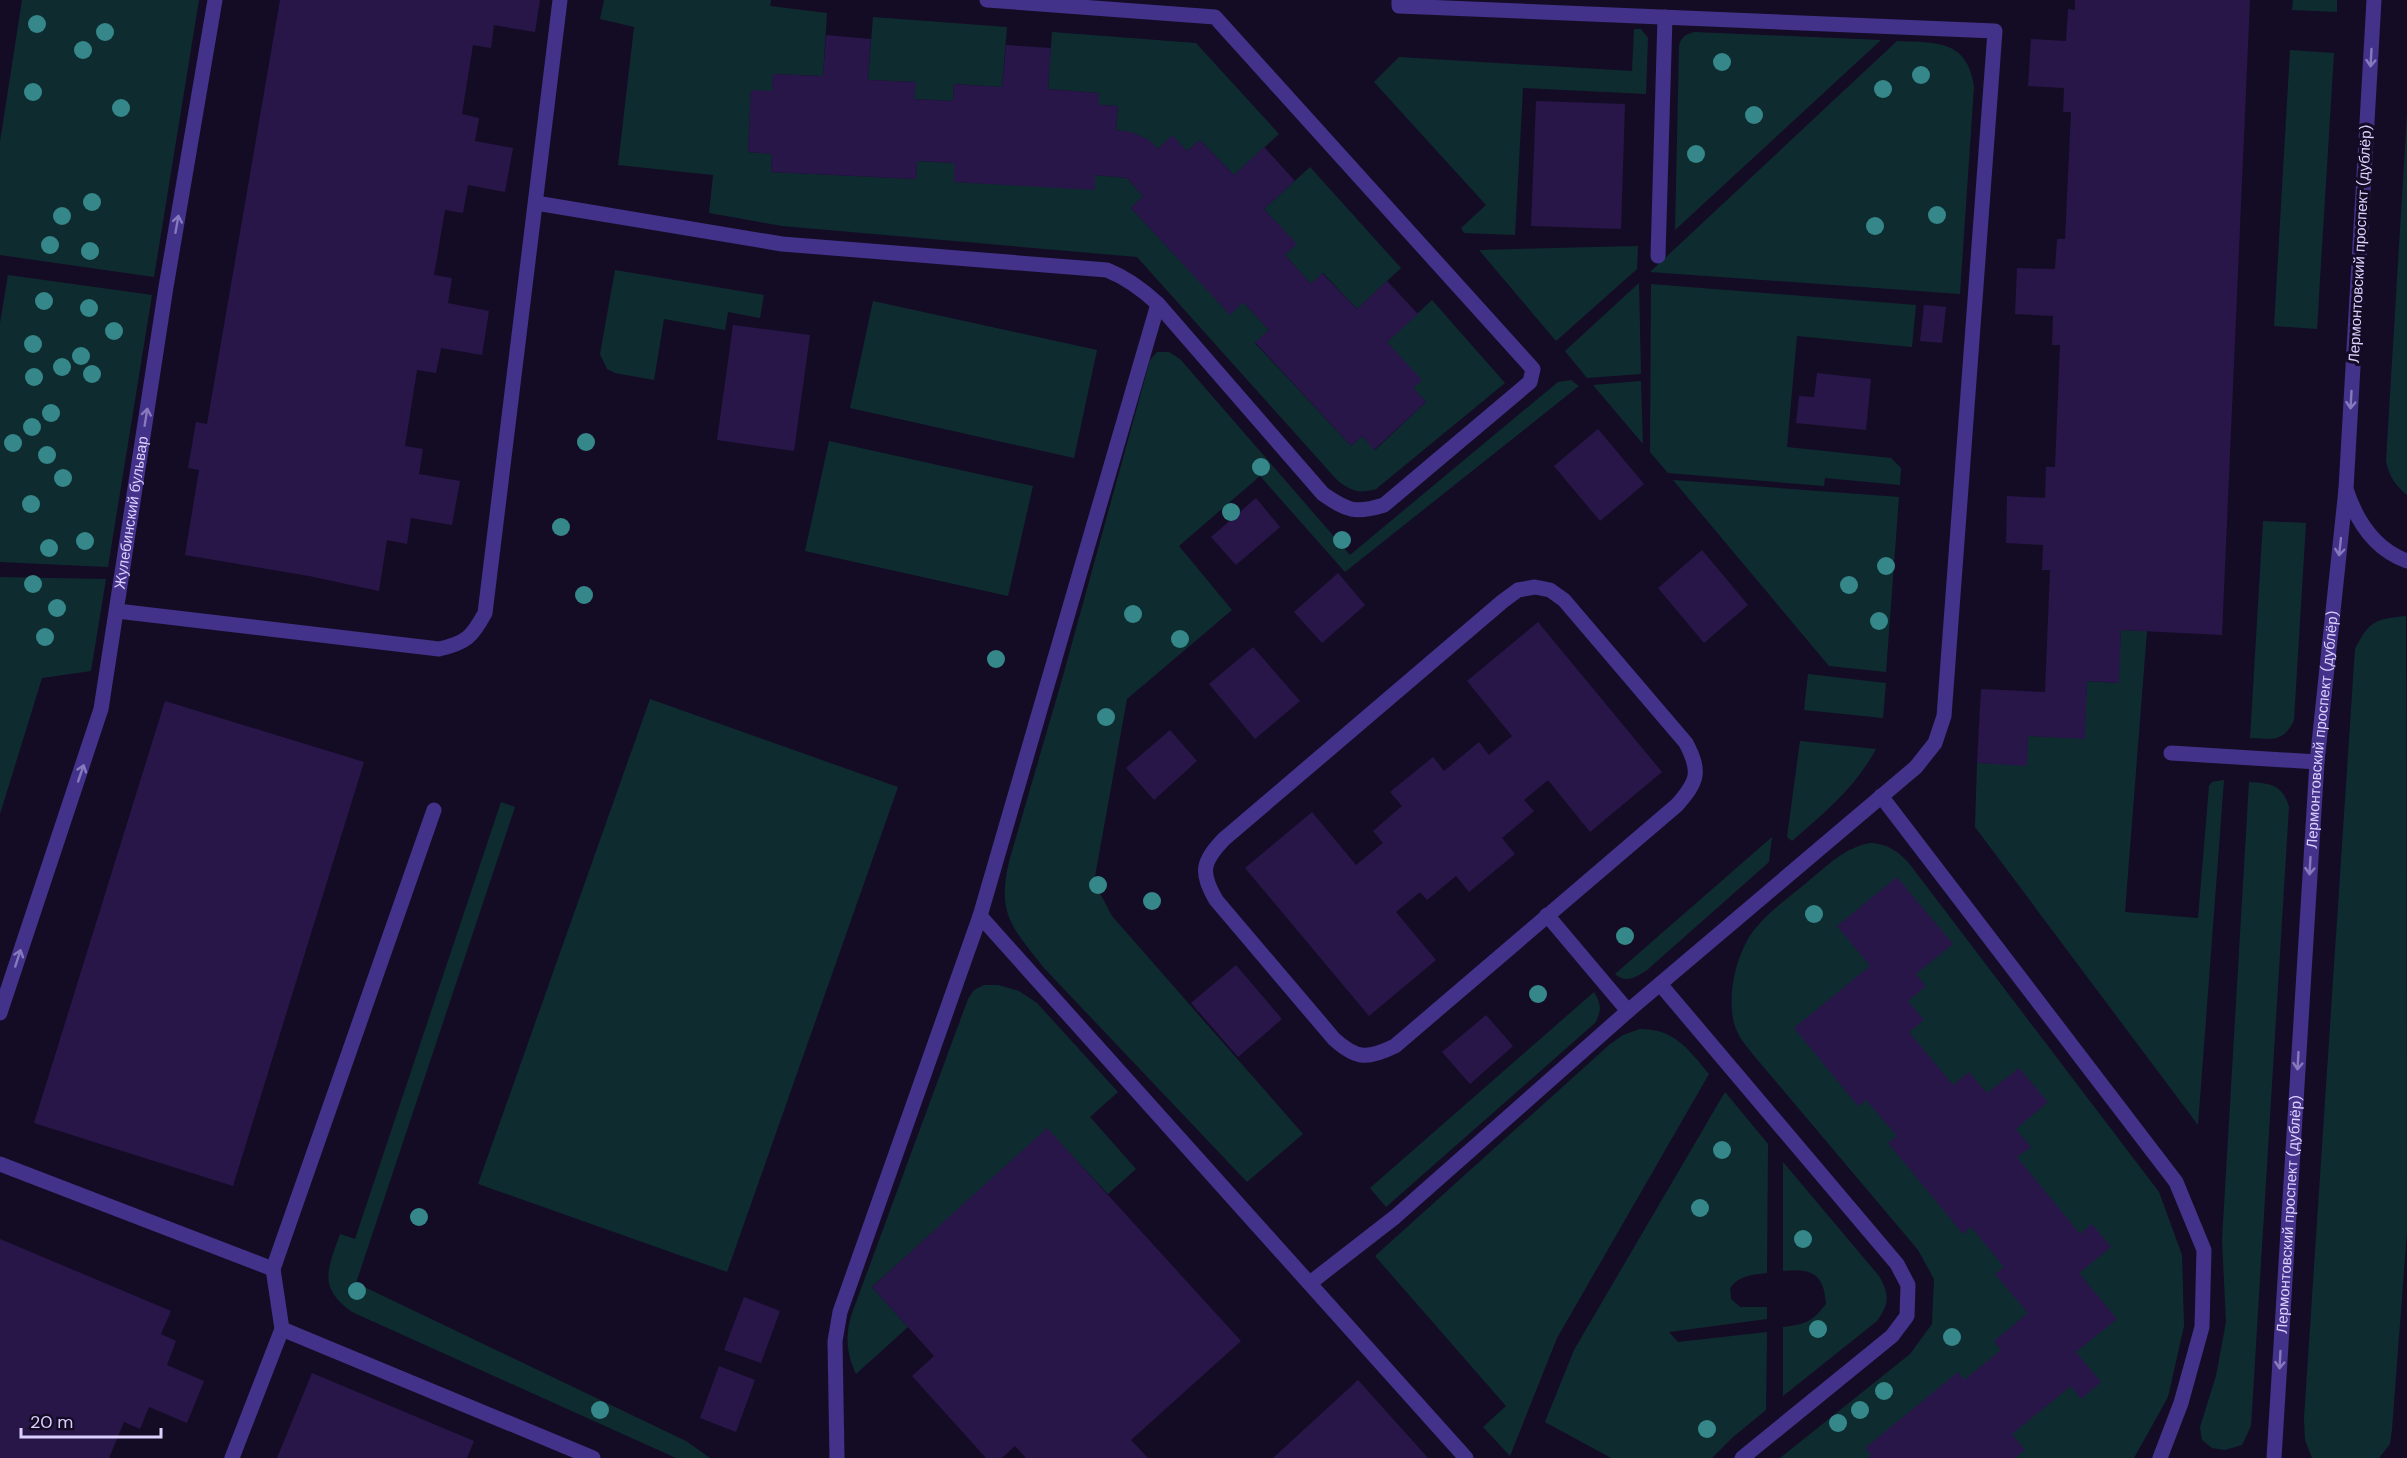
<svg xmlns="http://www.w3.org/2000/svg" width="2407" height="1458" viewBox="0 0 2407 1458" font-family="'DM Sans',sans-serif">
  <rect width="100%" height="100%" fill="#140c25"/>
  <g fill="#0e2c30">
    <path d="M22,0H199L154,277L0,255V142Z"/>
    <path d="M604,0H771L770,6L827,13L823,76L773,74L772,91H751L748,152L772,154L771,172L916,179L917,161L954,163V182L1095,189V175L1127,178L1143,196L1131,208L1230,314L1243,302L1269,330L1255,343L1351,446L1362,436L1375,450L1426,402L1413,388L1387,342L1432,300L1505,383L1376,489C1359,494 1351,491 1337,480L1137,257L782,226L709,213L713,175L618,165L634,27L600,19Z"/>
    <path d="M2293,0H2337V12L2292,10Z"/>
    <path d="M873,17L1007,27L1002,87L954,84L953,101L914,99L915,82L868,80Z"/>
    <path d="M1634,29H1641L1648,38L1646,94L1523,88L1515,235L1464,233L1461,228L1486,205L1374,82L1399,57L1632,71Z"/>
    <path d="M1052,32L1196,43L1279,134L1234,175L1200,140L1187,151L1172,136L1158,149C1146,137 1134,132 1116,130L1118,106L1099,105V93L1048,89Z"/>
    <path d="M1695,32L1881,40L1675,230L1679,47C1680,37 1686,34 1695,32Z"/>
    <path d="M1897,41C1936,43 1967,39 1974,86L1960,294L1650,272Z"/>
    <path d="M2290,50L2334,53L2317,329L2274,326Z"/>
    <path d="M2407,114V495C2395,485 2389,476 2386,461Z"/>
    <path d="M1310,167L1401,268L1357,309L1323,273L1311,284L1285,255L1296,244L1264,209Z"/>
    <path d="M1638,246L1637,269L1556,341L1479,250Z"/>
    <path d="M615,270L764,295L760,318L728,312L725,330L664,319L654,380L615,373L607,369L600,354Z"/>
    <path d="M8,275L152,295L108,567L0,562V323Z"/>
    <path d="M1639,283L1641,374L1587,378L1565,351Z"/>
    <path d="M1651,284L1916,305L1912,347L1797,336L1787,447L1891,458L1901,468L1900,485L1825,478L1824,486L1668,473L1650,452Z"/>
    <path d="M873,301L1097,350L1074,458L850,408Z"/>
    <path d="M1157,352H1169L1180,359L1350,555L1558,382L1571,380L1579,386L1345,572L1260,476L1179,546L1232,610L1127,699L1094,882L1112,916L1303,1134L1247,1182L1044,968C1011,926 996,913 1010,858L1063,676L1150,360Z"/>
    <path d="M1641,381L1643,444L1593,385Z"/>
    <path d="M829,441L1033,486L1008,596L805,551Z"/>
    <path d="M1673,480L1899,497L1886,672L1829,666Z"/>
    <path d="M2263,521L2306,523L2294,720C2283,743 2273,739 2250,738Z"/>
    <path d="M0,577L106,579L91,671L42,678L0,814Z"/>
    <path d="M2406,616L2407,1231L2392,1429L2390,1444L2379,1458H2312L2305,1440L2304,1418L2355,649C2369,621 2375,619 2406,616Z"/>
    <path d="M2121,630L2147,631L2125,912L2198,918L2209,786L2212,782L2224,780L2198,1125L1975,827L1977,763L2026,765L2028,736L2084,738L2087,681L2118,683Z"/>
    <path d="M1808,674L1886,683L1883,718L1804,710Z"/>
    <path d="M650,699L898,787L727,1272L478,1184Z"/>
    <path d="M1800,741L1876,749C1855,788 1826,811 1792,841L1787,837Z"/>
    <path d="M2249,782C2270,783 2283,785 2289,807L2251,1426L2242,1445L2225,1450L2212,1448L2202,1440L2200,1427L2216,1376L2226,1322L2222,1240Z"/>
    <path d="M501,802L515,807L356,1283L686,1441L710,1458H676L352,1312C317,1287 328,1269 340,1234L355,1239Z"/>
    <path d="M1772,837L1769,862L1647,970C1636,977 1626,984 1615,974Z"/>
    <path d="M1870,843C1888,844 1896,850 1908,862L2159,1192L2182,1255L2184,1326L2168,1397L2134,1458H1780L1910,1354L1932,1324L1934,1279L1918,1250L1756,1058C1748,1048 1737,1036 1734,1023C1727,994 1736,954 1754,930C1768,912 1788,898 1805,884C1826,867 1843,848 1870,843Z"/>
    <path d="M984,985H998L1019,991L1037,1003L1118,1092L1090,1117L1136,1169L1108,1194L1047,1129L872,1287L908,1327L856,1374C847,1354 845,1338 851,1316L968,999L974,990Z"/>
    <path d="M1594,992C1601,1003 1602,1011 1595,1023L1386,1207L1370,1188Z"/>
    <path d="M1640,1029C1675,1029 1688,1049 1709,1074L1557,1338L1510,1456L1483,1427L1506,1406L1375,1256L1609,1045L1623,1035Z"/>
    <path d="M1725,1092L1768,1144L1767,1273C1751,1275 1740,1275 1730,1288L1731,1299L1740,1307H1767V1319L1669,1332L1678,1342L1767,1332L1766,1410L1733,1437L1712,1458H1611L1545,1422L1574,1350Z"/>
    <path d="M1783,1162L1879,1276C1890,1295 1889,1304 1877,1321L1783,1396V1327C1806,1324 1812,1322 1826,1304C1824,1274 1812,1268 1783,1271Z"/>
  </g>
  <g fill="#281648">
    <path d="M280,0H540L535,32L494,25L491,48L473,45L462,114L479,118L475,141L513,148L505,192L468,185L463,213L445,210L434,275L452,278L448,303L489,311L482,355L441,348L436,373L417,370L405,446L423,449L419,474L460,481L452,525L411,518L407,544L387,540L379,591L309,576L185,555L199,470L188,468L196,422L207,424Z"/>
    <path d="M2075,0H2250L2222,635L2121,630L2119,683L2087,681L2085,739L2028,736L2027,766L1977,763L1981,689L2045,692L2050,570H2042L2043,545L2006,543L2007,496L2045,498L2046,467H2055L2060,345H2052L2053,316L2015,314L2016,293L2017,268L2055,269L2057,239H2065L2071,112H2063L2064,88L2028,86L2031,39L2066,41L2068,9L2075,10Z"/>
    <path d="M826,35L871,39L868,80L916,82L914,99L953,101L954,84L1002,87L1006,45L1051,48L1048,89L1099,93V105L1118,106L1116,130L1131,132L1149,140L1158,149L1172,135L1187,151L1200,140L1234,175L1264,147L1295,181L1264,209L1297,244L1285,255L1311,284L1322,273L1357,309L1387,281L1418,314L1387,342L1422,380L1413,388L1426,402L1374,450L1362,436L1351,446L1255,342L1269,330L1243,302L1230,315L1131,208L1143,196L1127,178L1095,175V190L954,182V163L917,161L916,179L771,172L772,154L748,152L751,90L772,91L773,74L823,76Z"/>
    <path d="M1536,101L1625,104L1621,229L1531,226Z"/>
    <path d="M1924,305L1946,307L1942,343L1920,341Z"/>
    <path d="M733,325L810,335L794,451L717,440Z"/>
    <path d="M1817,373L1871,379L1866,430L1796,423L1799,396L1814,397Z"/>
    <path d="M1598,429L1644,484L1600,521L1554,466Z"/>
    <path d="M1256,498L1280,527L1236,565L1211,537Z"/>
    <path d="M1702,550L1748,605L1704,643L1658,588Z"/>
    <path d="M1338,573L1365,605L1322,643L1294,612Z"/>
    <path d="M1538,622L1662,772L1590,832L1548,780L1524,800L1534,811L1502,838L1515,854L1469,892L1456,876L1427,900L1420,892L1396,912L1436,960L1369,1016L1245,868L1312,812L1356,865L1383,843L1373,831L1402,806L1390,792L1433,757L1444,771L1479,742L1489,755L1512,736L1467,681Z"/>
    <path d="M1253,647L1300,701L1255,739L1209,684Z"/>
    <path d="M165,701L364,762L233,1186L34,1123Z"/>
    <path d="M1170,730L1197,761L1154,800L1126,768Z"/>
    <path d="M1897,877L1953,944L1916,974L1926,986L1908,1001L1924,1020L1909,1032L1953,1085L1969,1072L1987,1093L2019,1068L2048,1102L2016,1129L2031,1147L2017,1157L2080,1234L2092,1224L2111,1247L2079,1273L2117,1319L2076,1352L2101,1382L2081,1399L2071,1386L2012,1434L2025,1450L2015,1458H1867L1871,1455L1865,1448L1958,1372L1964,1380L2001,1350L1994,1341L2028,1313L1995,1274L2004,1267L1971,1227L1963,1234L1888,1143L1897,1136L1866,1100L1858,1106L1794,1028L1870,966L1837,926Z"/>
    <path d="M1236,965L1282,1019L1238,1057L1191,1003Z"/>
    <path d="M1486,1015L1513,1046L1470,1084L1442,1052Z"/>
    <path d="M1047,1128L1241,1341L1131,1440L1148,1458H1026L1015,1446L1002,1458H986L912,1376L934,1356L872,1287Z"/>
    <path d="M0,1239L171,1311L161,1334L176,1341L167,1365L204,1381L187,1423L149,1407L140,1429L124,1422L109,1458H0Z"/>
    <path d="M744,1297L780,1311L761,1363L724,1350Z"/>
    <path d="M719,1366L755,1380L736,1432L700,1418Z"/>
    <path d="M312,1373L474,1441L467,1458H277Z"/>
    <path d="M1358,1380L1428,1458H1273Z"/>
  </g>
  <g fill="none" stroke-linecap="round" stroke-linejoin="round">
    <g stroke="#423289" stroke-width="15">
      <path d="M536,203L782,244L1107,270C1127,278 1142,289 1158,304L1323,494C1348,511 1355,514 1384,505L1530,382L1533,369L1215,17L987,0"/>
      <path d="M1658,256L1665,17"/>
      <path d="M1535,587L1550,590L1564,600L1686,743C1701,772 1698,781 1677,805L1395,1046C1368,1059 1357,1060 1334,1039L1216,900C1200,872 1202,862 1224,839L1503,601L1518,590Z"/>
      <path d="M117,611L439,649C466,643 472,637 485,613L560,0"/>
      <path d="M2171,753L2317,762"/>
      <path d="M1881,796L2176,1182L2204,1250L2202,1327L2181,1403L2160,1458"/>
      <path d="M1547,915L1628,1011"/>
      <path d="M980,916L1158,304"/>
      <path d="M1660,984L1897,1264L1908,1285L1907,1316L1892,1336L1742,1458"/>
      <path d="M0,1164L273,1269L282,1329L232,1458"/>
      <path d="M273,1269L434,810"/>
      <path d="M1310,1283L1395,1217L1628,1011L1916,767L1935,743L1944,716L1995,31L1399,6V0"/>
      <path d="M282,1329L593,1458"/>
      <path d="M837,1458L835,1341L840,1312L980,916L1466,1458"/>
    </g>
    <g stroke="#423289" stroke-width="15">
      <path id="s1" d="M0,1013L101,709L166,287L215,0"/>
      <path id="s2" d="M2274,1458L2317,762L2346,489"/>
    </g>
    <path stroke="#423289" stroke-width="15" d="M2374,0L2346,489C2356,520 2374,549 2407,561"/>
  </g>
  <g fill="#358789">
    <circle cx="37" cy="24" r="9"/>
    <circle cx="105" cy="32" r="9"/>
    <circle cx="83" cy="50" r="9"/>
    <circle cx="1722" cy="62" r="9"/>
    <circle cx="1921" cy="75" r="9"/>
    <circle cx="1883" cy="89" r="9"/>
    <circle cx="33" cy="92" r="9"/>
    <circle cx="121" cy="108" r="9"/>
    <circle cx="1754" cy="115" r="9"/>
    <circle cx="1696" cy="154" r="9"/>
    <circle cx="92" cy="202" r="9"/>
    <circle cx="1937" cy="215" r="9"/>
    <circle cx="62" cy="216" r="9"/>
    <circle cx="1875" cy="226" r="9"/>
    <circle cx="50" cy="245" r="9"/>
    <circle cx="90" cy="251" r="9"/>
    <circle cx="44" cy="301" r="9"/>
    <circle cx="89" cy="308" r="9"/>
    <circle cx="114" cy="331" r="9"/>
    <circle cx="33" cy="344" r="9"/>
    <circle cx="81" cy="356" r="9"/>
    <circle cx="62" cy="367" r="9"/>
    <circle cx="92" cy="374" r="9"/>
    <circle cx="34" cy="377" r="9"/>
    <circle cx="51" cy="413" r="9"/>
    <circle cx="32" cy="427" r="9"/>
    <circle cx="586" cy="442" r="9"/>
    <circle cx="13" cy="443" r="9"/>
    <circle cx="47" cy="455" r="9"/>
    <circle cx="1261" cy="467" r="9"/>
    <circle cx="63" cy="478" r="9"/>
    <circle cx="31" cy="504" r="9"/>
    <circle cx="1231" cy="512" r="9"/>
    <circle cx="561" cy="527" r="9"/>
    <circle cx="1342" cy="540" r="9"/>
    <circle cx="85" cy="541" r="9"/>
    <circle cx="49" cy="548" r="9"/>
    <circle cx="1886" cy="566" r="9"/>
    <circle cx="33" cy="584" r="9"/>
    <circle cx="1849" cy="585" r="9"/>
    <circle cx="584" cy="595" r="9"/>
    <circle cx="57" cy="608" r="9"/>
    <circle cx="1133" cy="614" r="9"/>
    <circle cx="1879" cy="621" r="9"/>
    <circle cx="45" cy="637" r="9"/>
    <circle cx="1180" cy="639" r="9"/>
    <circle cx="996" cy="659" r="9"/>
    <circle cx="1106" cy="717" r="9"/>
    <circle cx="1098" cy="885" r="9"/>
    <circle cx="1152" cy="901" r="9"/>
    <circle cx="1814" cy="914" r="9"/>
    <circle cx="1625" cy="936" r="9"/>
    <circle cx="1538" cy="994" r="9"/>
    <circle cx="1722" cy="1150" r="9"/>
    <circle cx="1700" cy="1208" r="9"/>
    <circle cx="419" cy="1217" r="9"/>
    <circle cx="1803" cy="1239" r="9"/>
    <circle cx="357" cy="1291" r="9"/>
    <circle cx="1818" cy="1329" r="9"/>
    <circle cx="1952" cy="1337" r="9"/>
    <circle cx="1884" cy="1391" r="9"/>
    <circle cx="600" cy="1410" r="9"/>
    <circle cx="1860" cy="1410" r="9"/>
    <circle cx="1838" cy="1423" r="9"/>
    <circle cx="1707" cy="1429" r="9"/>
  </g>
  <defs><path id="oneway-shaft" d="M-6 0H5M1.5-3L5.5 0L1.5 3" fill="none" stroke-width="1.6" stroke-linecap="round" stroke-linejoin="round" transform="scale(1.5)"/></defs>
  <g stroke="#8779be">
    <use href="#oneway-shaft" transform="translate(2371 58) rotate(93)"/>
    <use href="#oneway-shaft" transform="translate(177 224) rotate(-80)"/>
    <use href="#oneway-shaft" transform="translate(2351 400) rotate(93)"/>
    <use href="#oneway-shaft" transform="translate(146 417) rotate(-81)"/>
    <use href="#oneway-shaft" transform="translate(2340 547) rotate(96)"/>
    <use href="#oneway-shaft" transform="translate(81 773) rotate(-71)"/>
    <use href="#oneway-shaft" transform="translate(2310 866) rotate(93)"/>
    <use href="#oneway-shaft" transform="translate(18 958) rotate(-72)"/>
    <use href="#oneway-shaft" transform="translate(2298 1061) rotate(93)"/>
    <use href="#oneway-shaft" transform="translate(2280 1360) rotate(93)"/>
  </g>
  <g text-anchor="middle" stroke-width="6" stroke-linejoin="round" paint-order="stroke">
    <g font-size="15" fill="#dcd0ff" stroke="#140c25">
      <text transform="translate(2360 244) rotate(-87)" y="5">Лермонтовский проспект (дублёр)</text>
      <text dy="5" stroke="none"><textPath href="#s1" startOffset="519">Жулебинский бульвар</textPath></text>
      <text dy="5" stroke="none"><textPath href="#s2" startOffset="730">Лермонтовский проспект (дублёр)</textPath></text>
      <text dy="5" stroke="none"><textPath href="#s2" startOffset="244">Лермонтовский проспект (дублёр)</textPath></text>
    </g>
  </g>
  <path d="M21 1428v9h140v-9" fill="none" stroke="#dcd0ff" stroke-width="3"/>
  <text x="30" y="1428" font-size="18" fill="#dcd0ff" stroke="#140c25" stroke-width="4.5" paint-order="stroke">20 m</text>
</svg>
